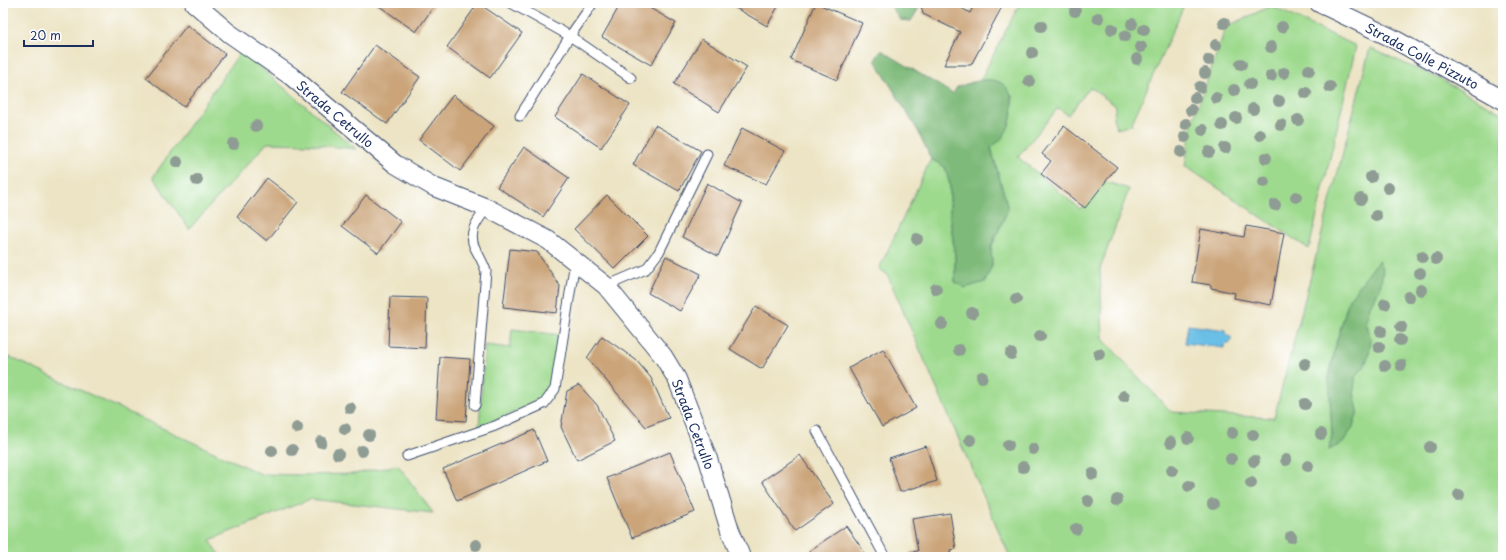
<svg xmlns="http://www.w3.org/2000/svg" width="1506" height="560" viewBox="0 0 1506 560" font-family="'Playpen Sans',sans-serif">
  <rect width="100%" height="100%" fill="#fff"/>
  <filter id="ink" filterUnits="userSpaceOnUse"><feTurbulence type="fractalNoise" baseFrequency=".025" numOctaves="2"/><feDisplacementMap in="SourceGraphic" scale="8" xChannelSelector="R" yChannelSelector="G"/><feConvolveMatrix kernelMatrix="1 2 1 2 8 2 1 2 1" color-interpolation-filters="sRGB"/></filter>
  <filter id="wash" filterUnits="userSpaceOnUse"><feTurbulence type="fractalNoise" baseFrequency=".012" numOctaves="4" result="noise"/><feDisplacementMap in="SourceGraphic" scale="16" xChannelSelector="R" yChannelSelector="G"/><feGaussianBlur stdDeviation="0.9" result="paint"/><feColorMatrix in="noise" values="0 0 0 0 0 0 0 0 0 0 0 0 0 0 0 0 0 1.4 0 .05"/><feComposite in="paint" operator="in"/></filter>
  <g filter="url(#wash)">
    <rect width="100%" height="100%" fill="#ece4c4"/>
    <g fill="#9eda8e" stroke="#5c8476" fill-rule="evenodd">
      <path d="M1020,3H1185L1131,125L1117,129L1113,118L1116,106L1090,87L1068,115L1058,108L1018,157L1080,209L1103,181L1129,189L1100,269L1103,339L1171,412L1274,418L1370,48L1444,81L1503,114V557H1010L887,274L879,269L931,159L945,167L950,185V217L955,256V282L992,265L991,248L1008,209L991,147C1010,132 1013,120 1012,96L990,80L980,81ZM1380,288L1370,306L1366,321L1371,341L1369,353L1365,365L1355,377L1354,393L1358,411L1353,427L1329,450L1332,434L1329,378L1336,344L1349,299Z"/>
      <path d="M1271,6L1356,46L1309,249L1185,166L1192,123L1226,27Z"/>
      <path d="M241,51L356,149L309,144L267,143L189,229L153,177Z"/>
      <path d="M512,329L560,335L559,352L548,393L532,405L479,427L485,345L510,348Z"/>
      <path d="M3,354L261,474L302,475L354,474L398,465L433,513L310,499L210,540L221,557H9L3,555Z"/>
    </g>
    <g fill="#7eba79" stroke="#4c746c">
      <path d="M889,3H922L911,21L900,20Z"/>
      <path d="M881,50L953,94L957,87C967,84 980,79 991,80C1020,83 1015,120 1003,137C1000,141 995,144 991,148L1008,209L991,247L992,265L985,282L965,288L955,282V256L950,217V185L945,167L931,159L918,131L875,60Z"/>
      <path d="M1379,260L1383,272L1380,288L1370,306L1366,321L1371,341L1369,353L1365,365L1355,377L1354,393L1358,411L1353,427L1343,443L1329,450L1332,434L1329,378L1336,344L1349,299Z"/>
    </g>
    <path fill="#69bfe6" stroke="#4277a2" d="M1188,325L1226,330V334L1231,337V342L1229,344L1224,345V348L1185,343Z"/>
    <g id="blocks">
      <g fill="#cba479">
        <path d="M375,3H436L416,32Z"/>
        <path d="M478,3L522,33L490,78L447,47Z"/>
        <path d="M621,3H641L676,23L651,65L602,37Z"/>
        <path d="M727,3H780L767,26Z"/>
        <path d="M816,3L862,23L837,80L791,60Z"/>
        <path d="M924,3H953L970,13L975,3H1004L971,65H944L960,32L923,14L921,5Z"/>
        <path d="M187,25L225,54L184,107L146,78Z"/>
        <path d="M702,39L747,67L719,112L674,84Z"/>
        <path d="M375,45L420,77L387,124L342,92Z"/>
        <path d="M583,74L630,105L601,148L555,117Z"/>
        <path d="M453,95L494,126L460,171L419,140Z"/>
        <path d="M655,125L701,151L679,191L633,165Z"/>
        <path d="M1064,126L1117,167L1085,208L1041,174L1051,161L1042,154Z"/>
        <path d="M742,128L785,151L766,184L724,166Z"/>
        <path d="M524,147L569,178L543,217L497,187Z"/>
        <path d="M267,178L298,202L267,241L237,217Z"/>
        <path d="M707,183L742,203L718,256L682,237Z"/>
        <path d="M366,195L401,222L378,253L342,226Z"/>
        <path d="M607,195L648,236L615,269L574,229Z"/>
        <path d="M1246,226L1284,233L1271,305L1234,298L1235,293L1211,288V285L1192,282L1201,229L1244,237Z"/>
        <path d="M510,249L537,252L560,286L557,313L503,307Z"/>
        <path d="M666,256L701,274L680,311L648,293Z"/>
        <path d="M390,297L427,298L425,348L388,346Z"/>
        <path d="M756,306L788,325L762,369L730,349Z"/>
        <path d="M602,336L636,360L651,378L669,418L646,427L587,358Z"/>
        <path d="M883,349L916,408L882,427L849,368Z"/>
        <path d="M440,357L470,359L466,421L436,419Z"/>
        <path d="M579,385L597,405L615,441L577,460L561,427L567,391Z"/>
        <path d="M534,430L547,461L457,501L443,469Z"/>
        <path d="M926,446L937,481L900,492L889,458Z"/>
        <path d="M670,452L695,512L632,538L607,478Z"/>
        <path d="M800,455L834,504L795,531L762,481Z"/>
        <path d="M950,513L956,549L950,550L951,557H911L910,552L918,551L912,519Z"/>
        <path d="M846,526L868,557H813L809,551Z"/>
      </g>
    </g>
  </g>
  <g filter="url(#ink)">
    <use href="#blocks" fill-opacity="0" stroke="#3a4a6d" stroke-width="1"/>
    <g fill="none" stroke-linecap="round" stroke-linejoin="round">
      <defs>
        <g id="lane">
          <path d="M511,3L570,36L631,78"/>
          <path d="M520,116L570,36L593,3"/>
          <path d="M606,286L646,269L659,252L707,154"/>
          <path d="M475,405L486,271C483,262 479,256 475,248C467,232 478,220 487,208"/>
          <path d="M817,431L885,557"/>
          <path d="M407,456L495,426L544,404L555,389L575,261"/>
        </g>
        <g id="street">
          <path d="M194,3L229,33L291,76L395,164L434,187L487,208L548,240L606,286L663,356L677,379L708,459L730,530L741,557"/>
          <path d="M1319,3L1392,38L1503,100"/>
        </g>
      </defs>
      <use href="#lane" stroke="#3a4a6d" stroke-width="11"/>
      <use href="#street" stroke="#3a4a6d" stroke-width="20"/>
      <use href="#lane" stroke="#fff" stroke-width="9"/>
      <use href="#street" stroke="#fff" stroke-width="18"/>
    </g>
    <g fill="#8e9c94">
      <circle cx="1075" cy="11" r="6"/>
      <circle cx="1098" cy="18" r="6"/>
      <circle cx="1224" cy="23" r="6"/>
      <circle cx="1132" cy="24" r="6"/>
      <circle cx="1041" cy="26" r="6"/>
      <circle cx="1282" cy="27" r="6"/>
      <circle cx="1112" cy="29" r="6"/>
      <circle cx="1144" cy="30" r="6"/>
      <circle cx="1125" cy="36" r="6"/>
      <circle cx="1216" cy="45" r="6"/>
      <circle cx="1141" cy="47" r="6"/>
      <circle cx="1271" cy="47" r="6"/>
      <circle cx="1032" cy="53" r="6"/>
      <circle cx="1137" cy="59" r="6"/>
      <circle cx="1209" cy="60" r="6"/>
      <circle cx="1241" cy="64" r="6"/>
      <circle cx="1309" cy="70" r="6"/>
      <circle cx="1205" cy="73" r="6"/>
      <circle cx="1284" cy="73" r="6"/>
      <circle cx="1271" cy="76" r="6"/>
      <circle cx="1029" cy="81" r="6"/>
      <circle cx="1250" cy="84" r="6"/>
      <circle cx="1200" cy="87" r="6"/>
      <circle cx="1330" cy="87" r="6"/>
      <circle cx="1234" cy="90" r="6"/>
      <circle cx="1306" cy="93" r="6"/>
      <circle cx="1195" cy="98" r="6"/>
      <circle cx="1216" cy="98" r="6"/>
      <circle cx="1279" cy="101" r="6"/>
      <circle cx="1253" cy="109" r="6"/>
      <circle cx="1191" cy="110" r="6"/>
      <circle cx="1236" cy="118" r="6"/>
      <circle cx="1298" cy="120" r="6"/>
      <circle cx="1186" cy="124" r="6"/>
      <circle cx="1222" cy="125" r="6"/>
      <circle cx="1281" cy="125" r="6"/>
      <circle cx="256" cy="126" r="6"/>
      <circle cx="1203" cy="130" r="6"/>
      <circle cx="1260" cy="135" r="6"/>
      <circle cx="1185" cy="137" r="6"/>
      <circle cx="233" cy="144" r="6"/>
      <circle cx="1225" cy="148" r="6"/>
      <circle cx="1181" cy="152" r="6"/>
      <circle cx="1209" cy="152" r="6"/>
      <circle cx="1266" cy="158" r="6"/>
      <circle cx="177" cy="162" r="6"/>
      <circle cx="1371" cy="177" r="6"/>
      <circle cx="197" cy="180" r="6"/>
      <circle cx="1264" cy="182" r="6"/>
      <circle cx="1388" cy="188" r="6"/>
      <circle cx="1296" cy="197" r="6"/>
      <circle cx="1361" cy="199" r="6"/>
      <circle cx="1275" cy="205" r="6"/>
      <circle cx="1376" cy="216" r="6"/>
      <circle cx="917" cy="239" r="6"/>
      <circle cx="1422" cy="257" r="6"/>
      <circle cx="1436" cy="259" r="6"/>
      <circle cx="1420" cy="273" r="6"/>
      <circle cx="936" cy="289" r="6"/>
      <circle cx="1421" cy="290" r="6"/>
      <circle cx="1409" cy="297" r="6"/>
      <circle cx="1016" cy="299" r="6"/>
      <circle cx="1385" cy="304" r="6"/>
      <circle cx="972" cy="313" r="6"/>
      <circle cx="942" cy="324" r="6"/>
      <circle cx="1401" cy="327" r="6"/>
      <circle cx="1381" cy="331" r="6"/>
      <circle cx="1040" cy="336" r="6"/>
      <circle cx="1400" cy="340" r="6"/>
      <circle cx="1379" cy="347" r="6"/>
      <circle cx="959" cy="350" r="6"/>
      <circle cx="1011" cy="354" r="6"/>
      <circle cx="1099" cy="354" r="6"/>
      <circle cx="1305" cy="364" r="6"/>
      <circle cx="1401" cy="365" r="6"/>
      <circle cx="1385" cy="366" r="6"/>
      <circle cx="982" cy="377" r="6"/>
      <circle cx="1124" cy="396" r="6"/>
      <circle cx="1305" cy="404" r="6"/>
      <circle cx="350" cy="408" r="6"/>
      <circle cx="297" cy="428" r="6"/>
      <circle cx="345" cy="429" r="6"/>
      <circle cx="1232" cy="433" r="6"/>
      <circle cx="1321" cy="434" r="6"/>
      <circle cx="369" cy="435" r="6"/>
      <circle cx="1253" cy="435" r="6"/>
      <circle cx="1188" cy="438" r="6"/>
      <circle cx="970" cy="440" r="6"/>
      <circle cx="321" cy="442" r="6"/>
      <circle cx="1171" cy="442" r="6"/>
      <circle cx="1008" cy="445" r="6"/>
      <circle cx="1430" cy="447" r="6"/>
      <circle cx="1033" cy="449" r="6"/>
      <circle cx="292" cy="450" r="6"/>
      <circle cx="272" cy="451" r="6"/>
      <circle cx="362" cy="451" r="6"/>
      <circle cx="338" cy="454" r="6"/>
      <circle cx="1231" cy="459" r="6"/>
      <circle cx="1286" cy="460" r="6"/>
      <circle cx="1254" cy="461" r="6"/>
      <circle cx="1308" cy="466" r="6"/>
      <circle cx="1023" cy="467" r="6"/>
      <circle cx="1172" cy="470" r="6"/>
      <circle cx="1093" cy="474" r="6"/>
      <circle cx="1251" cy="483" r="6"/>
      <circle cx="1189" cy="486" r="6"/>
      <circle cx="1459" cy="495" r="6"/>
      <circle cx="1117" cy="500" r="6"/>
      <circle cx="1088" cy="501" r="6"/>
      <circle cx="1213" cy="504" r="6"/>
      <circle cx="1076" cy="529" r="6"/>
      <circle cx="1291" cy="537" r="6"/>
      <circle cx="476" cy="545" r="6"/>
    </g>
  </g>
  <g text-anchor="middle" stroke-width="3.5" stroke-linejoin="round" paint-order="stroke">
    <g font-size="13" fill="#1b2f5e" stroke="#fff">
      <text transform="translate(1422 56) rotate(28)" y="5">Strada Colle Pizzuto</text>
      <text transform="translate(335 114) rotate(40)" y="5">Strada Cetrullo</text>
      <text transform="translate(693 424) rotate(69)" y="5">Strada Cetrullo</text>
    </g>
  </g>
  <rect width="1506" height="560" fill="none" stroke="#fff" stroke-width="16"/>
  <path d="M24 40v6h69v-6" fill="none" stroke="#1b2f5e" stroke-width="2"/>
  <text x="30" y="40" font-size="12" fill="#1b2f5e" stroke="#ffffff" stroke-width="3" paint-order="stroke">20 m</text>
</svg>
